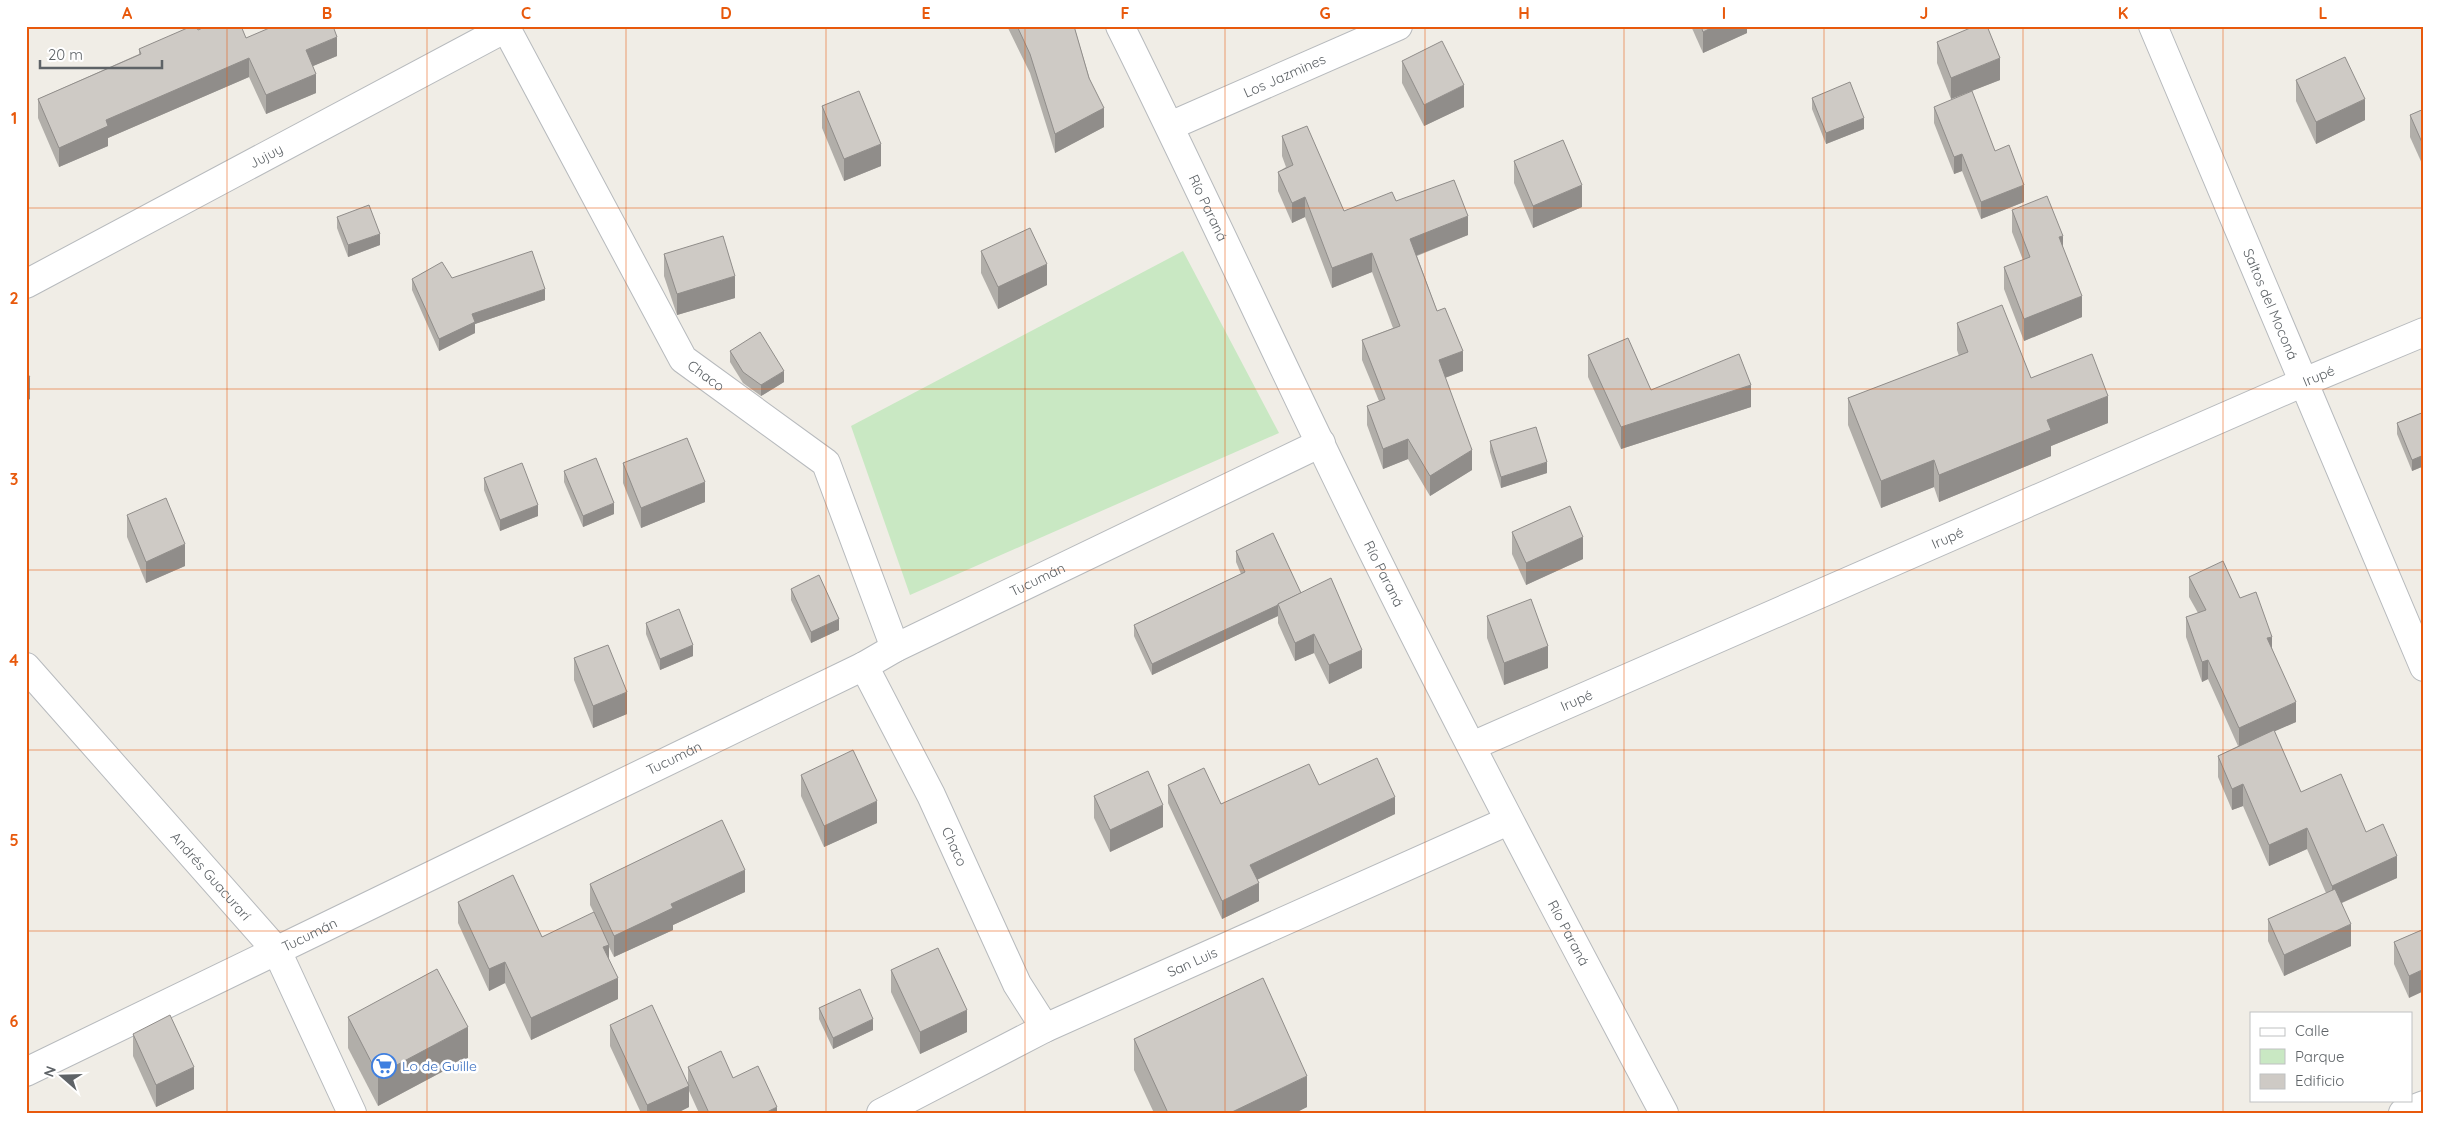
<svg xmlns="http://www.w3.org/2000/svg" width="2450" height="1139" viewBox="0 0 2450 1139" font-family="Quicksand,sans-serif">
  <rect width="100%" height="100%" fill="#f0ede6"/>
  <path fill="#c9e8c3" d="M1183,251L1279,433L910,595L851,426Z"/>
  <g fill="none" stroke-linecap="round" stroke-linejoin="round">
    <defs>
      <g id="minor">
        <path id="s1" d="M505,26L683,359L826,463L895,648"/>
        <path id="s2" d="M1120,26C1208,203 1289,383 1377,560C1469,746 1566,929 1664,1113"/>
        <path id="s3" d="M2153,26L2424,667"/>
        <path id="s4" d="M1170,126L1398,26"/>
        <path id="s5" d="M26,284L506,28"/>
        <path id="s6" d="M864,666L931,795L1017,984L1045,1028"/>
        <path id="s7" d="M26,667L277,951L352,1113"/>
        <path id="s8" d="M1472,746L2304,382L2424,332"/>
        <path id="s9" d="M26,1072L864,666L895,648L1321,443"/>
        <path id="s10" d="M881,1113L1045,1028L1508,821"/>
        <path d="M2403,1113L2424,1105"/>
      </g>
    </defs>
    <use href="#minor" stroke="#b7babd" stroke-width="30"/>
    <use href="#minor" stroke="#fff" stroke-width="28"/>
  </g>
  <g fill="#b1aea9">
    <path d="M1007,26H1074L1104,127L1055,153L1030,73Z"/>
    <path d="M1691,26H1747V33L1703,53Z"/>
    <path d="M246,38L337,56L313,66L316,93L266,114L249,77L108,138V146L59,167L38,118V99L139,54V49Z"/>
    <path d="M1937,42L2000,80L1951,99L1937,63Z"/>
    <path d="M1402,61L1464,107L1424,126L1402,83Z"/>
    <path d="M2296,80L2365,120L2316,144L2296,101Z"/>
    <path d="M1812,98L1864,129L1826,144L1812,109Z"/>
    <path d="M822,106L881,166L844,181L822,128Z"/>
    <path d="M1934,107L2024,202L1981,219L1962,171L1954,174L1934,123Z"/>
    <path d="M2424,109V168L2410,137V115Z"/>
    <path d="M1282,136L1344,211L1396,201L1468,235L1417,256L1437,311L1463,371L1445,378L1472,470L1430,496L1408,459L1383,469L1367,425V406L1379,401L1362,360V340L1393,328L1372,272L1332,288L1305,217L1292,223L1278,191V172L1286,167L1282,156Z"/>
    <path d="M1514,161L1582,207L1533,228L1514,183Z"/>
    <path d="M2012,210L2063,249L2082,317L2024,341L2004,289V267L2023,260L2012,232Z"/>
    <path d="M337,217L380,245L348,257L337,228Z"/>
    <path d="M981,251L1047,285L998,309L981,273Z"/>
    <path d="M664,254L735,298L677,315L664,276Z"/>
    <path d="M452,278L545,300L475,324V333L439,351L412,290V279Z"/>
    <path d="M1957,323L2031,378L2108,423L2051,446V456L1939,502L1934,487L1881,508L1848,425V398L1959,356L1957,350Z"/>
    <path d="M730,351L784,382L761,396L743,383L730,362Z"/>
    <path d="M1588,355L1651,390L1751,407L1621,449L1588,377Z"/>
    <path d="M2424,412V466L2412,471L2397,434V423Z"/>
    <path d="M1490,441L1547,473L1501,488L1490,452Z"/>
    <path d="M623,463L705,502L641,528L623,483Z"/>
    <path d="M564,471L614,514L583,527L564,482Z"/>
    <path d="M484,478L538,516L500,531L484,490Z"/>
    <path d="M127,515L185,566L146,583L127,537Z"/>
    <path d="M1512,532L1583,559L1526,585L1512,554Z"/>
    <path d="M1236,551L1301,593L1362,668L1329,684L1314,653L1295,661L1278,623V616L1152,675L1134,636V625L1241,574L1236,562Z"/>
    <path d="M2189,577L2240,598L2272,648L2296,722L2274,731L2301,792L2366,832L2397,878L2342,903L2351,946L2284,976L2268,941V919L2326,893L2307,849L2269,866L2243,806L2232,810L2218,777V756L2238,746L2208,679L2202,682L2186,637V617L2198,613L2189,597Z"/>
    <path d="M791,589L839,630L811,643L791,600Z"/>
    <path d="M1487,616L1548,668L1504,685L1487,638Z"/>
    <path d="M646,623L693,656L660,670L646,634Z"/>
    <path d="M574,658L627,714L593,728L574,680Z"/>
    <path d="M801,775L877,823L824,847L801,796Z"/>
    <path d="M1168,785L1221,804L1319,785L1395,814L1257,880L1259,901L1222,919L1168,803Z"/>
    <path d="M1094,796L1163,827L1110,852L1094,818Z"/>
    <path d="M590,884L745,892L673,925V930L614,957L609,947V960L618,999L531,1040L505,983L489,991L458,923V902L542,937L594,913L590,905Z"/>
    <path d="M2424,929L2409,998L2394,964V942Z"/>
    <path d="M891,970L967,1032L920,1054L891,992Z"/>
    <path d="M819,1008L873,1030L833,1049L819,1019Z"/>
    <path d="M348,1017L468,1058L378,1106L348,1048Z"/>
    <path d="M610,1025L688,1083V1067L733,1078L777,1113H699L689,1091V1107L677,1113H641L610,1046Z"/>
    <path d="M133,1034L194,1089L156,1107L133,1056Z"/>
    <path d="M1134,1039L1307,1107L1295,1113H1154L1134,1070Z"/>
  </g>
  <g fill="#908d8a">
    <path d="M1715,26H1747V33L1703,53V32Z"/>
    <path d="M337,37V56L306,69V50Z"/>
    <path d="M249,58V77L108,138V146L59,167V148L106,120Z"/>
    <path d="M2000,58V80L1951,99V78Z"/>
    <path d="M316,74V93L266,114V95Z"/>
    <path d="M1464,85V107L1424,126V105Z"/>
    <path d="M2365,99V120L2316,144V122Z"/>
    <path d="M1104,108V127L1055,153V134Z"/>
    <path d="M1864,118V129L1826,144V133Z"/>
    <path d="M881,144V166L844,181V159Z"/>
    <path d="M1962,154V171L1954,174V157Z"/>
    <path d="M1582,185V207L1533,228V206Z"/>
    <path d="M2024,185V202L1981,219V202Z"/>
    <path d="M1305,197V217L1292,223V203Z"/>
    <path d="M1468,216V235L1410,258V239Z"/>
    <path d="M380,234V245L348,257V245Z"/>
    <path d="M2063,236V257L2059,237Z"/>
    <path d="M1372,253V272L1332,288V268Z"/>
    <path d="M1047,264V285L998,309V287Z"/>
    <path d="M735,276V298L677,315V294Z"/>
    <path d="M545,289V300L475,324V333L439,351V339L472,314Z"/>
    <path d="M2082,296V317L2024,341V319Z"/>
    <path d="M1463,351V371L1439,380V360Z"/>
    <path d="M784,371V382L761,396V385Z"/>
    <path d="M30,377V399L26,402V380Z"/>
    <path d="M1751,385V407L1621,449V427Z"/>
    <path d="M2108,396V423L2051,446V456L1939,502V475L2047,420Z"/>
    <path d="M1408,439V459L1383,469V449Z"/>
    <path d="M1472,450V470L1430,496V476Z"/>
    <path d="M2424,455V466L2412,471V460Z"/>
    <path d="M1934,460V487L1881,508V481Z"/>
    <path d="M1547,462V473L1501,488V477Z"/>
    <path d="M705,482V502L641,528V508Z"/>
    <path d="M614,503V514L583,527V516Z"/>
    <path d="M538,505V516L500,531V520Z"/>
    <path d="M1583,537V559L1526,585V563Z"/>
    <path d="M185,544V566L146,583V562Z"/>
    <path d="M1278,605V616L1152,675V664Z"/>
    <path d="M839,619V630L811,643V632Z"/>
    <path d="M1314,634V653L1295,661V643Z"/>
    <path d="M2272,637V657L2267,638Z"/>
    <path d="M693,645V656L660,670V659Z"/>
    <path d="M1548,646V668L1504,685V663Z"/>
    <path d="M1362,650V668L1329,684V665Z"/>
    <path d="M2208,660V679L2202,682V662Z"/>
    <path d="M627,692V714L593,728V706Z"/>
    <path d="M2296,702V722L2239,747V728Z"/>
    <path d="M2243,784V806L2232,810V789Z"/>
    <path d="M1395,797V814L1250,883V865Z"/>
    <path d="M877,801V823L824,847V826Z"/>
    <path d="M1163,805V827L1110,852V830Z"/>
    <path d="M2307,828V849L2269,866V845Z"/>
    <path d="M2397,856V878L2332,907V886Z"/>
    <path d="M745,870V892L673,925V930L614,957V936L671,904Z"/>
    <path d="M1259,883V901L1222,919V901Z"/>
    <path d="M2351,924V946L2284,976V955Z"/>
    <path d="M609,945V967L603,947Z"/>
    <path d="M505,962V983L489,991V969Z"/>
    <path d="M2424,969V991L2409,998V976Z"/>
    <path d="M618,978V999L531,1040V1018Z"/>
    <path d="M967,1010V1032L920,1054V1032Z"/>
    <path d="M873,1019V1030L833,1049V1038Z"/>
    <path d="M468,1027V1058L378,1106V1075Z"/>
    <path d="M194,1067V1089L156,1107V1085Z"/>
    <path d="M1307,1076V1107L1295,1113H1230Z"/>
    <path d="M689,1086V1107L677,1113H647V1105Z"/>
    <path d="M777,1107V1113H765Z"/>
  </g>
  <g fill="#cecac5" stroke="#908d8a">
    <path d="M192,26H196L198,30L207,26H241L246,38L274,26H333L337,37L306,50L316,74L266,95L249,58L106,120L108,126L59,148L38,99L141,54L139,49Z"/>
    <path d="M1017,26H1074L1089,78L1104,108L1055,134L1030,54Z"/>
    <path d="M1701,26H1715L1703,32Z"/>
    <path d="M1975,26H1987L2000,58L1951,78L1937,42Z"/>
    <path d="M1442,41L1464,85L1424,105L1402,61Z"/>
    <path d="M2345,57L2365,99L2316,122L2296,80Z"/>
    <path d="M1850,82L1864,118L1826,133L1812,98Z"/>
    <path d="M859,91L881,144L844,159L822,106Z"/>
    <path d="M1972,91L1995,151L2009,145L2024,185L1981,202L1962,154L1954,157L1934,107Z"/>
    <path d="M2424,109V147L2410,115Z"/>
    <path d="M1307,126L1344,211L1392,192L1396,201L1454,180L1468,216L1410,239L1437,311L1445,308L1463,351L1439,360L1472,450L1430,476L1408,439L1383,449L1367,406L1385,399L1362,340L1400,326L1372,253L1332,268L1305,197L1292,203L1278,172L1293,165L1282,136Z"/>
    <path d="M1563,140L1582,185L1533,206L1514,161Z"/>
    <path d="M2047,196L2063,236L2059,237L2082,296L2024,319L2004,267L2030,257L2012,210Z"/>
    <path d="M369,205L380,234L348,245L337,217Z"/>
    <path d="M1030,228L1047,264L998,287L981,251Z"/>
    <path d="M723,236L735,276L677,294L664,254Z"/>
    <path d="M532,251L545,289L472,314L475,322L439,339L412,279L442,262L452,278Z"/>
    <path d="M2002,305L2031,378L2092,354L2108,396L2047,420L2051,430L1939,475L1934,460L1881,481L1848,398L1968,352L1957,323Z"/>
    <path d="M760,332L784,371L761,385L743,372L730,351Z"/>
    <path d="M1628,338L1651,390L1739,354L1751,385L1621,427L1588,355Z"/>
    <path d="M26,372L30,377L26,380Z"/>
    <path d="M2424,412V455L2412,460L2397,423Z"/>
    <path d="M1536,427L1547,462L1501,477L1490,441Z"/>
    <path d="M687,438L705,482L641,508L623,463Z"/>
    <path d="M596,458L614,503L583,516L564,471Z"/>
    <path d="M522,463L538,505L500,520L484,478Z"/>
    <path d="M166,498L185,544L146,562L127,515Z"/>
    <path d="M1570,506L1583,537L1526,563L1512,532Z"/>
    <path d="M1273,533L1301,593L1278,604V605L1152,664L1134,625L1245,572L1236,551Z"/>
    <path d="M2223,561L2240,598L2256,592L2272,637L2267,638L2296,702L2239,728L2208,660L2202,662L2186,617L2206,610L2189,577Z"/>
    <path d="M819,575L839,619L811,632L791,589Z"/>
    <path d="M1331,578L1362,650L1329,665L1314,634L1295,643L1278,604Z"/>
    <path d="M1531,599L1548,646L1504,663L1487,616Z"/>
    <path d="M679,609L693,645L660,659L646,623Z"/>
    <path d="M608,645L627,692L593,706L574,658Z"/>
    <path d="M2274,730L2301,792L2341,774L2366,832L2383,824L2397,856L2332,886L2307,828L2269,845L2243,784L2232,789L2218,756Z"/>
    <path d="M853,750L877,801L824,826L801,775Z"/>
    <path d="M1377,758L1395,797L1250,865L1259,883L1222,901L1168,785L1204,768L1221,804L1309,764L1319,785Z"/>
    <path d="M1148,771L1163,805L1110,830L1094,796Z"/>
    <path d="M722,820L745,870L671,904L673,908L614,936L590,884Z"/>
    <path d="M513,875L542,937L594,912L609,945L603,947L618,978L531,1018L505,962L489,969L458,902Z"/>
    <path d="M2335,889L2351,924L2284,955L2268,919Z"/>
    <path d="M2424,929V969L2409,976L2394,942Z"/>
    <path d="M938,948L967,1010L920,1032L891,970Z"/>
    <path d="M437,969L468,1027L378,1075L348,1017Z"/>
    <path d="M1263,978L1307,1076L1230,1113H1168L1134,1039Z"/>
    <path d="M860,989L873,1019L833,1038L819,1008Z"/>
    <path d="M652,1005L689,1086L647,1105L610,1025Z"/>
    <path d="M170,1015L194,1067L156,1085L133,1034Z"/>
    <path d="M721,1051L733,1078L758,1066L777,1107L765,1113H709L688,1067Z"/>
  </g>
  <path fill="none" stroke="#e8590c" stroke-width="1" stroke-opacity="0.55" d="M227,26V1113M427,26V1113M626,26V1113M826,26V1113M1025,26V1113M1225,26V1113M1425,26V1113M1624,26V1113M1824,26V1113M2023,26V1113M2223,26V1113M26,208H2424M26,389H2424M26,570H2424M26,750H2424M26,931H2424"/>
  <defs>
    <symbol id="supermarket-ring" viewBox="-11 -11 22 22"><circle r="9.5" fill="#fff" stroke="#3f7fe0" stroke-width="1.5"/><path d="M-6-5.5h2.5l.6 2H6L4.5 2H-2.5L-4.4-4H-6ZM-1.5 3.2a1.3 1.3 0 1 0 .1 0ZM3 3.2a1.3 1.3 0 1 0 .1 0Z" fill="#3f7fe0"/></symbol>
  </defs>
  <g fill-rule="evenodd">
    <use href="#supermarket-ring" x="370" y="1052" width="28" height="28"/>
  </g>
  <g text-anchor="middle" stroke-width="5" stroke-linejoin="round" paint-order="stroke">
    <g font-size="14" fill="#5e6367" stroke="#fff">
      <text dy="5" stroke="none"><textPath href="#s4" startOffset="125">Los Jazmines</textPath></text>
      <text dy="5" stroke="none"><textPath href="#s5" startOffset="272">Jujuy</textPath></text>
      <text dy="5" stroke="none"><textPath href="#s2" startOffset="202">Río Paraná</textPath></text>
      <text dy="5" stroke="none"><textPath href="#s3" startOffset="302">Saltos del Moconá</textPath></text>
      <text dy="5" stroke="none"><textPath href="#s1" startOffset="406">Chaco</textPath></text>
      <text dy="5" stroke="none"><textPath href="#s8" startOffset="924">Irupé</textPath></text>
      <text dy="5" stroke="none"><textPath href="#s8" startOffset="519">Irupé</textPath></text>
      <text dy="5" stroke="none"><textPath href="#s2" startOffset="608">Río Paraná</textPath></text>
      <text dy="5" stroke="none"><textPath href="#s9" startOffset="1125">Tucumán</textPath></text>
      <text dy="5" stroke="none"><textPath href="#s8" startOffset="114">Irupé</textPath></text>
      <text dy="5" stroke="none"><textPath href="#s9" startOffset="720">Tucumán</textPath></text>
      <text dy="5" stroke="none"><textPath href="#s6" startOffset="202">Chaco</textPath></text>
      <text dy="5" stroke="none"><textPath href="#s7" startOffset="279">Andrés Guacurarí</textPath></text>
      <text dy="5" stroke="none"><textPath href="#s2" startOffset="1012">Río Paraná</textPath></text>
      <text dy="5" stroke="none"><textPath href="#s9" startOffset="315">Tucumán</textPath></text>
      <text dy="5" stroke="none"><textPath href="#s10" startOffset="346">San Luis</textPath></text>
    </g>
    <g font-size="14" fill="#366cbe" stroke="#fff" text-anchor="start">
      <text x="402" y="1071">Lo de Guille</text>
    </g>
  </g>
  <rect width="2450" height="1139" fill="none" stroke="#ffffff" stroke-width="55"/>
  <rect x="2250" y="1012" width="162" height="90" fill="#ffffff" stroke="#bfc1c2"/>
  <rect x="2260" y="1028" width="25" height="8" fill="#ffffff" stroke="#bfc1c2"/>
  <text x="2295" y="1036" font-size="15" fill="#5e6367">Calle</text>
  <rect x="2260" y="1049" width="25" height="15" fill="#c9e8c3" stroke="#bfc1c2"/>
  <text x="2295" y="1062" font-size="15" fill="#5e6367">Parque</text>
  <rect x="2260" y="1074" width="25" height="15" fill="#cecac5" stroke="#bfc1c2"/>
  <text x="2295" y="1086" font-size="15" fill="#5e6367">Edificio</text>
  <g transform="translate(62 1076) rotate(290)" stroke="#ffffff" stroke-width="4" paint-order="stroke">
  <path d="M0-4L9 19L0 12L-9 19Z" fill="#5e6367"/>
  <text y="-8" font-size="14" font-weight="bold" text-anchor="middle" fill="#5e6367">N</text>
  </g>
  <path d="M40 60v8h122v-8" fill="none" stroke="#5e6367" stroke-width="2.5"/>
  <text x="48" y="60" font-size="15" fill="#5e6367" stroke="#ffffff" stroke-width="4" paint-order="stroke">20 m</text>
  <rect x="28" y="28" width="2394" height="1084" fill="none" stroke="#e8590c" stroke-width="2"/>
  <g font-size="16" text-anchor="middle" font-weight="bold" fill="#e8590c">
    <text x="127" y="19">A</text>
    <text x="327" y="19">B</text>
    <text x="526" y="19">C</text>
    <text x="726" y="19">D</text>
    <text x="926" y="19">E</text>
    <text x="1125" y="19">F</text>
    <text x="1325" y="19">G</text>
    <text x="1524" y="19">H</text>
    <text x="1724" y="19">I</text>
    <text x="1924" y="19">J</text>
    <text x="2123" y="19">K</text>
    <text x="2323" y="19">L</text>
    <text x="14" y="124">1</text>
    <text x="14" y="304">2</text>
    <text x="14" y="485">3</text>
    <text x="14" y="666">4</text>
    <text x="14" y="846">5</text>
    <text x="14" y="1027">6</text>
  </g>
</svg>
